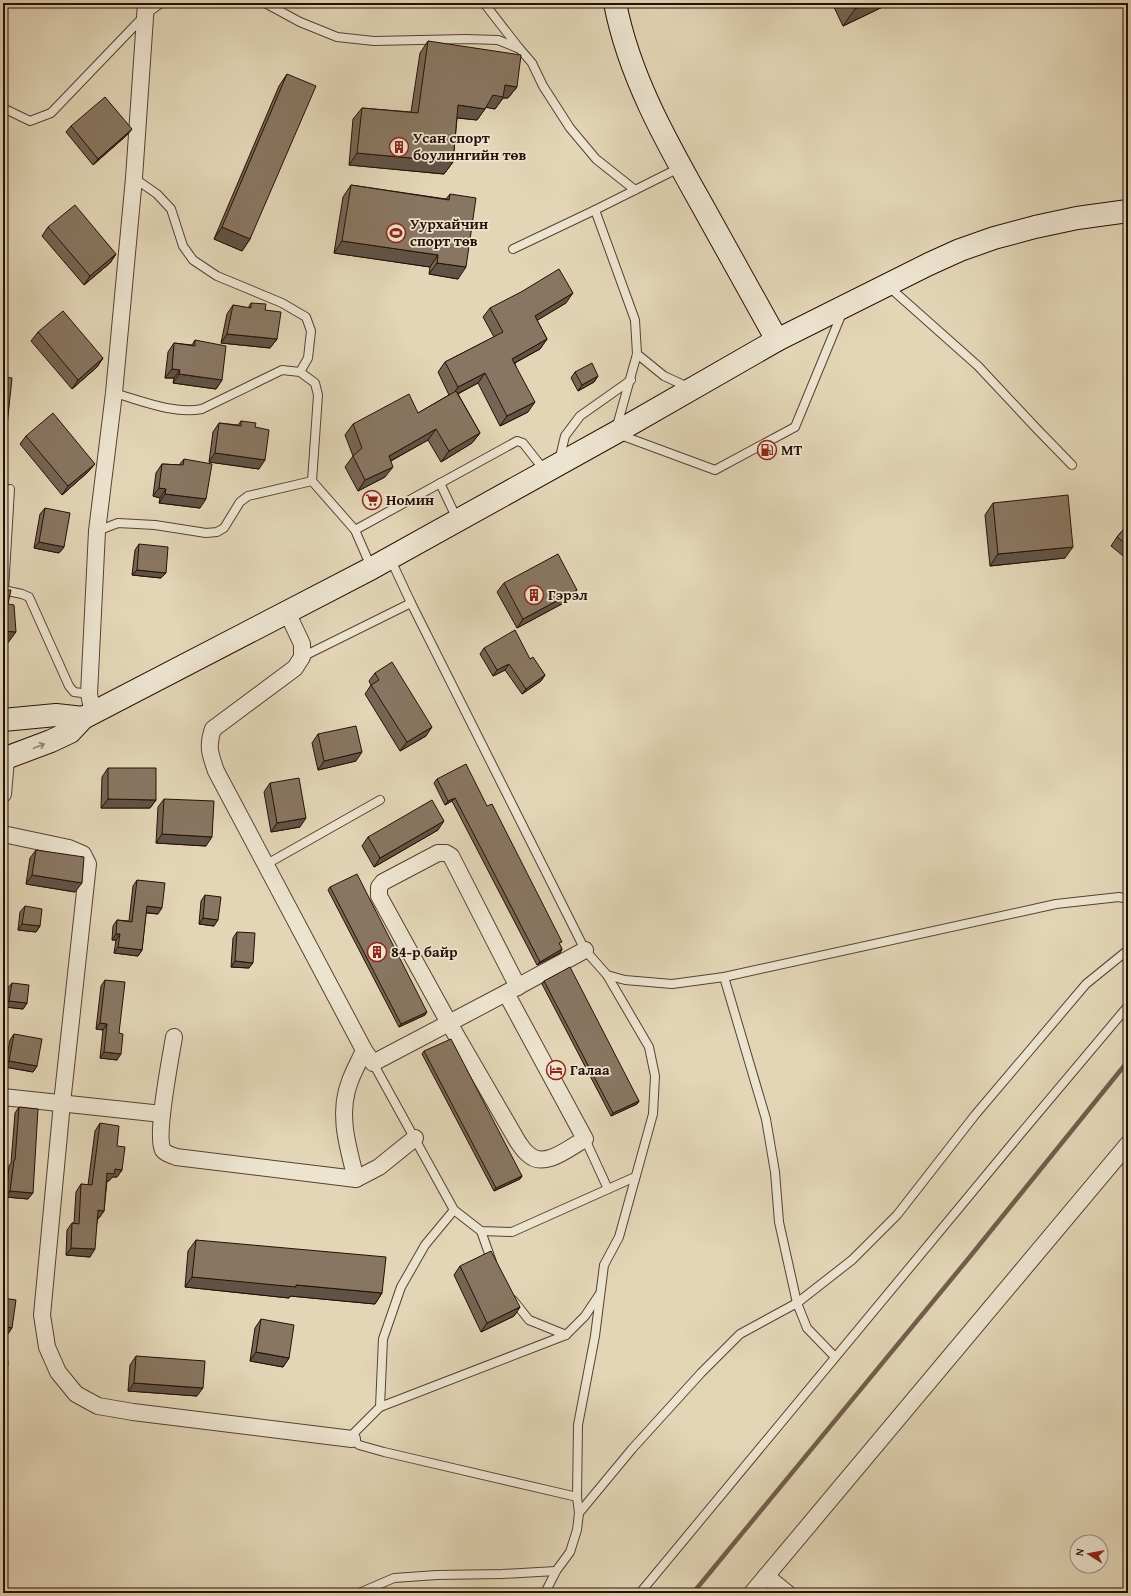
<svg xmlns="http://www.w3.org/2000/svg" width="1131" height="1596" viewBox="0 0 1131 1596" font-family="'Gentium Book Plus',serif">
  <rect width="100%" height="100%" fill="#e3d6b7"/>
  <filter id="stains"><feTurbulence type="fractalNoise" baseFrequency=".005" numOctaves="4"/><feColorMatrix values="0 0 0 0 .2 0 0 0 0 .09 0 0 0 0 .02 0 0 0 .5 -.17"/></filter>
  <radialGradient id="worn" r=".72"><stop offset=".6" stop-color="#630" stop-opacity="0"/><stop offset="1" stop-color="#630" stop-opacity=".3"/></radialGradient>
  <g fill="none" stroke-linecap="round" stroke-linejoin="round">
    <path stroke="#715e4c" stroke-width="4.5" d="M693,1593L968,1259L1128,1061"/>
    <defs>
      <g id="lane">
        <path d="M265,3L300,22L337,37L374,41L466,39L498,40L520,49L532,63L543,86L570,128L596,159L635,190"/>
        <path d="M484,3L519,48"/>
        <path d="M3,108L30,121L51,113L146,14L161,3"/>
        <path d="M134,178L157,194L171,209L183,246L193,260L217,276L282,303L306,317L311,331L308,358L300,372"/>
        <path d="M595,210L635,320L637,354L615,433L715,470L795,427L842,313"/>
        <path d="M513,249L595,210L679,168"/>
        <path d="M888,286L978,366L1036,428L1072,465"/>
        <path d="M637,354L664,376L688,387"/>
        <path d="M114,393C140,400 175,415 202,409L282,370L300,372L315,383L318,395L312,481"/>
        <path d="M559,461L565,436L580,416L631,380"/>
        <path d="M440,483L457,519"/>
        <path d="M355,530L517,441L523,443L545,471"/>
        <path d="M97,531L118,523L155,525L206,533L217,532L224,528L240,502L248,496L312,481L355,530L371,567"/>
        <path d="M390,558L411,603L585,950L607,975L625,980L672,984L724,977L766,1119L775,1172L779,1222L797,1303L807,1328L835,1357"/>
        <path d="M3,590L22,594L29,597L69,686L74,692L89,694"/>
        <path d="M4,590L10,489"/>
        <path d="M302,657L411,603"/>
        <path d="M265,865L380,800"/>
        <path d="M724,977L1056,904L1119,897L1128,899"/>
        <path d="M373,1063L454,1210L481,1231L512,1232L635,1177"/>
        <path d="M585,1139L608,1189"/>
        <path d="M454,1210L425,1245L401,1287L383,1339L380,1407L566,1335L585,1316L599,1295"/>
        <path d="M481,1231L492,1262"/>
        <path d="M513,1300L529,1320L566,1335"/>
        <path d="M380,1407L353,1434L352,1439L359,1445L384,1452L577,1497"/>
        <path d="M579,1513L632,1449L701,1373L740,1334L797,1303L852,1260L897,1215L975,1115L1086,984L1128,950"/>
        <path d="M359,1593L394,1578L437,1575L502,1574L556,1571"/>
        <path d="M545,1593L556,1571L570,1552L577,1530L579,1513L577,1497L578,1425L595,1336L604,1265L619,1237L653,1114L655,1076L649,1047L607,975"/>
        <path d="M640,1593L1017,1138L1128,1006"/>
      </g>
      <g id="street">
        <path d="M287,612L302,644V657L295,668L213,729C207,746 210,754 216,771L364,1050L373,1063L506,993L585,950"/>
        <path d="M93,713L89,694L97,531L114,393L134,178L146,3"/>
        <path d="M3,794L6,759"/>
        <path d="M3,834L69,848L83,854L88,864L62,1103L42,1315L47,1347L58,1372L76,1394L98,1406L133,1412L352,1439"/>
        <path d="M506,993L585,1139C570,1147 544,1170 528,1154C524,1151 521,1146 518,1142L449,1023L379,896V887L383,882L438,853H446L451,856L518,987"/>
        <path d="M174,1037C171,1056 155,1136 163,1150C166,1154 171,1155 176,1157L356,1179L379,1167L415,1138"/>
        <path d="M3,1097L162,1114"/>
        <path d="M356,1179C348,1147 337,1114 350,1081C354,1070 360,1060 364,1050"/>
        <path d="M766,1576L787,1593"/>
        <path d="M752,1593L1128,1144"/>
      </g>
      <g id="secondary">
        <path d="M615,3C629,76 666,141 702,205C727,250 752,295 777,340"/>
        <path d="M3,720L56,715L83,718"/>
        <path d="M3,759L51,741L70,732L83,718L372,568L615,433L777,340L929,264L960,250L994,238L1035,227L1077,218L1128,211"/>
      </g>
    </defs>
    <use href="#lane" stroke="#564132" stroke-width="10"/>
    <use href="#street" stroke="#564132" stroke-width="18"/>
    <use href="#secondary" stroke="#270f06" stroke-width="24"/>
    <use href="#lane" stroke="#ede4d0" stroke-width="8"/>
    <use href="#street" stroke="#ede4d0" stroke-width="16"/>
    <use href="#secondary" stroke="#ede4d0" stroke-width="22"/>
  </g>
  <g fill="#766554" stroke="#270f06">
    <path d="M832,3H891L843,26Z"/>
    <path d="M428,41L517,87L508,98H503L495,109L486,107L477,120L457,118L453,162L444,174L349,165L353,119L362,108L411,112L420,53Z"/>
    <path d="M287,74L250,239L242,251L214,239L279,86Z"/>
    <path d="M71,126L132,129L127,135L93,165L66,132Z"/>
    <path d="M351,185L446,199L450,194L458,279L429,274L430,267L334,253L343,197Z"/>
    <path d="M48,227L116,254L110,263L84,285L42,236Z"/>
    <path d="M251,303L265,310L277,339L270,348L221,343L227,314L233,305L248,308Z"/>
    <path d="M566,303L537,320L547,339L540,349L515,363L528,412L500,426L478,383L458,394L480,433L472,443L441,462L428,440L391,461L385,477L358,491L345,467L353,456L345,435L353,424L418,413L449,395L438,372L445,362L494,337L483,317L490,308Z"/>
    <path d="M38,332L103,358L97,367L72,389L31,341Z"/>
    <path d="M195,340L222,380L216,389L173,383L174,378H165L168,352L174,343L192,345Z"/>
    <path d="M575,372L598,376L594,382L578,391L571,378Z"/>
    <path d="M1128,417V424L1125,421Z"/>
    <path d="M241,421L255,427L259,469L209,462L213,432L219,423L238,425Z"/>
    <path d="M26,436L88,472L62,495L20,444Z"/>
    <path d="M184,459L200,508L159,503L160,498L153,496L156,473L162,464L179,465Z"/>
    <path d="M993,503L1065,558L990,566L985,515Z"/>
    <path d="M45,508L64,547L59,553L34,548L40,514Z"/>
    <path d="M1128,524V560L1111,546L1117,537Z"/>
    <path d="M139,544L166,573L161,578L132,575L135,550Z"/>
    <path d="M504,583L571,599L517,628L497,592Z"/>
    <path d="M484,648L530,659L545,675L541,681L522,694L505,670L493,676L480,654Z"/>
    <path d="M375,673L426,736L400,751L365,694L371,685L369,681Z"/>
    <path d="M318,734L356,761L318,770L312,743Z"/>
    <path d="M108,768L156,800L150,808H101L102,777Z"/>
    <path d="M437,779L487,806L562,949L560,953L537,965L452,801L445,805L434,783Z"/>
    <path d="M270,783L300,827L271,832L264,792Z"/>
    <path d="M164,799L206,846L156,843L158,807Z"/>
    <path d="M438,830L374,867L362,846L368,837Z"/>
    <path d="M36,850L75,892L26,884L30,858Z"/>
    <path d="M137,880L158,914L146,913L142,950L138,956L114,953L116,940H112L113,926L117,920L129,921L133,886Z"/>
    <path d="M330,887L425,1015L399,1027L328,890Z"/>
    <path d="M205,895L214,926L199,924L201,901Z"/>
    <path d="M25,906L40,926L36,932L18,930L20,912Z"/>
    <path d="M237,932L249,968L231,967L233,938Z"/>
    <path d="M105,980L119,1033L117,1060L100,1058L103,1030L96,1029L101,986Z"/>
    <path d="M544,981L639,1101L637,1104L611,1116L542,984Z"/>
    <path d="M12,983L27,1003L23,1009L5,1007L7,989Z"/>
    <path d="M14,1034L37,1066L33,1072L5,1067L10,1040Z"/>
    <path d="M424,1051L522,1176L520,1179L494,1191L422,1054Z"/>
    <path d="M19,1107L28,1199L6,1197L9,1166L11,1163L15,1113Z"/>
    <path d="M100,1123L117,1146L122,1170L117,1177H112L109,1181H107L104,1211L99,1218H98L90,1257L66,1255L67,1230L72,1223H74L76,1192L81,1184L88,1185L95,1131Z"/>
    <path d="M196,1240L382,1293L375,1304L290,1296L289,1298L185,1287L188,1251Z"/>
    <path d="M460,1266L520,1307L514,1316L481,1332L454,1275Z"/>
    <path d="M261,1319L289,1358L283,1367L250,1361L255,1328Z"/>
    <path d="M136,1356L197,1396L128,1391L130,1365Z"/>
  </g>
  <g fill="#605345" stroke="#270f06">
    <path d="M868,3H891L843,26L855,9Z"/>
    <path d="M505,85L517,87L508,98H503L495,109L484,107L493,95Z"/>
    <path d="M458,105L485,109L477,120L450,117Z"/>
    <path d="M132,129L127,135L93,165L98,159Z"/>
    <path d="M357,153L453,162L444,174L349,165Z"/>
    <path d="M222,227L250,239L242,251L214,239Z"/>
    <path d="M342,241L438,255L430,267L334,253Z"/>
    <path d="M116,254L110,263L84,285L90,276Z"/>
    <path d="M437,263L466,267L458,279L429,274Z"/>
    <path d="M573,293L566,303L528,326L535,316Z"/>
    <path d="M227,334L277,339L270,348L221,343Z"/>
    <path d="M547,339L540,349L505,368L512,359Z"/>
    <path d="M103,358L97,367L72,389L78,380Z"/>
    <path d="M172,369L180,370L174,378H165Z"/>
    <path d="M485,373L478,383L451,397L458,387Z"/>
    <path d="M179,374L222,380L216,389L173,383Z"/>
    <path d="M598,376L594,382L578,391L582,385Z"/>
    <path d="M535,402L528,412L500,426L507,416Z"/>
    <path d="M436,429L428,440L381,466L389,456Z"/>
    <path d="M480,433L472,443L441,462L449,451Z"/>
    <path d="M215,453L265,460L259,469L209,462Z"/>
    <path d="M95,464L88,472L62,495L68,486Z"/>
    <path d="M393,467L385,477L358,491L365,480Z"/>
    <path d="M159,488L166,489L160,498L153,496Z"/>
    <path d="M165,494L206,499L200,508L159,503Z"/>
    <path d="M39,542L64,547L59,553L34,548Z"/>
    <path d="M1073,547L1065,558L990,566L998,554Z"/>
    <path d="M137,570L166,573L161,578L132,575Z"/>
    <path d="M577,590L571,599L517,628L523,619Z"/>
    <path d="M3,631L16,632L7,644H3Z"/>
    <path d="M509,664L505,670L493,676L497,670Z"/>
    <path d="M545,675L541,681L522,694L526,689Z"/>
    <path d="M432,727L426,736L400,751L407,742Z"/>
    <path d="M362,752L356,761L318,770L324,761Z"/>
    <path d="M455,798L452,801L445,805L448,801Z"/>
    <path d="M108,799L156,800L150,808H101Z"/>
    <path d="M306,818L300,827L271,832L277,823Z"/>
    <path d="M444,821L438,830L374,867L380,858Z"/>
    <path d="M162,834L212,837L206,846L156,843Z"/>
    <path d="M32,875L82,883L75,892L26,884Z"/>
    <path d="M147,906L162,908L158,914L143,912Z"/>
    <path d="M203,918L218,920L214,926L199,924Z"/>
    <path d="M22,924L40,926L36,932L18,930Z"/>
    <path d="M116,934H120L116,940H112Z"/>
    <path d="M118,947L142,950L138,956L114,953Z"/>
    <path d="M562,949L560,953L537,965L540,962Z"/>
    <path d="M235,961L253,963L249,968L231,967Z"/>
    <path d="M9,1001L27,1003L23,1009L5,1007Z"/>
    <path d="M427,1012L425,1015L399,1027L401,1024Z"/>
    <path d="M100,1023L107,1024L103,1030L96,1029Z"/>
    <path d="M104,1052L121,1054L117,1060L100,1058Z"/>
    <path d="M9,1061L37,1066L33,1072L5,1067Z"/>
    <path d="M639,1101L637,1104L611,1116L613,1113Z"/>
    <path d="M115,1169L122,1170L117,1177H112L109,1181L102,1180L107,1173Z"/>
    <path d="M522,1176L520,1179L494,1191L496,1188Z"/>
    <path d="M10,1191L33,1193L28,1199L6,1197Z"/>
    <path d="M98,1210L104,1211L99,1218L93,1217Z"/>
    <path d="M71,1248L95,1249L90,1257L66,1255Z"/>
    <path d="M192,1277L296,1285L382,1293L375,1304L290,1296L289,1298L185,1287Z"/>
    <path d="M520,1307L514,1316L481,1332L487,1323Z"/>
    <path d="M3,1326L12,1328L8,1334L3,1333Z"/>
    <path d="M256,1352L289,1358L283,1367L250,1361Z"/>
    <path d="M134,1383L203,1388L197,1396L128,1391Z"/>
  </g>
  <g fill="#897662" stroke="#270f06">
    <path d="M852,3H868L855,9Z"/>
    <path d="M428,41L521,55L517,87L505,85L503,97L493,95L485,109L458,105L453,162L357,153L362,108L418,113Z"/>
    <path d="M287,74L316,86L250,239L222,227Z"/>
    <path d="M105,97L132,129L98,159L71,126Z"/>
    <path d="M351,185L449,200L450,194L476,198L466,267L437,263L438,255L342,241Z"/>
    <path d="M75,205L116,254L90,276L48,227Z"/>
    <path d="M559,269L573,293L535,316L547,339L512,359L535,402L507,416L485,373L458,387L445,362L503,332L490,308L521,292Z"/>
    <path d="M251,303L266,304L265,310L281,312L277,339L227,334L233,305L251,308Z"/>
    <path d="M63,311L103,358L78,380L38,332Z"/>
    <path d="M195,340L226,346L222,380L179,374L180,370L172,369L174,343L195,346Z"/>
    <path d="M592,363L598,376L582,385L575,372Z"/>
    <path d="M3,377L12,378L3,464Z"/>
    <path d="M456,391L480,433L449,451L436,429L389,456L393,467L365,480L353,456L362,448L353,424L409,394L418,413Z"/>
    <path d="M53,413L95,464L68,486L26,436Z"/>
    <path d="M241,421L256,423L255,427L269,430L265,460L215,453L219,423L241,426Z"/>
    <path d="M184,459L212,464L206,499L165,494L166,489L159,488L162,464L183,465Z"/>
    <path d="M1068,495L1073,547L998,554L993,503Z"/>
    <path d="M45,508L70,513L64,547L39,542Z"/>
    <path d="M1128,524V546L1117,537Z"/>
    <path d="M139,544L168,547L166,573L137,570Z"/>
    <path d="M558,554L577,590L523,619L504,583Z"/>
    <path d="M3,590H11L8,604L14,605L16,632L3,631Z"/>
    <path d="M515,630L530,659L533,657L545,675L526,689L509,664L497,670L484,648Z"/>
    <path d="M392,662L432,727L407,742L371,685L379,680L375,673Z"/>
    <path d="M356,726L362,752L324,761L318,734Z"/>
    <path d="M466,764L487,806L492,804L562,942L559,943L562,949L540,962L455,798L448,801L437,779Z"/>
    <path d="M108,768H156V800L108,799Z"/>
    <path d="M299,778L306,818L277,823L270,783Z"/>
    <path d="M164,799L214,801L212,837L162,834Z"/>
    <path d="M432,800L444,821L380,858L368,837Z"/>
    <path d="M36,850L84,857L82,883L32,875Z"/>
    <path d="M357,874L427,1012L401,1024L330,887Z"/>
    <path d="M137,880L165,883L162,908L147,906L142,950L118,947L120,934H116L117,920L132,922Z"/>
    <path d="M205,895L221,897L218,920L203,918Z"/>
    <path d="M25,906L42,909L40,926L22,924Z"/>
    <path d="M237,932L255,933L253,963L235,961Z"/>
    <path d="M570,967L639,1101L613,1113L544,981Z"/>
    <path d="M105,980L125,982L119,1033L123,1034L121,1054L104,1052L107,1024L100,1023Z"/>
    <path d="M12,983L29,985L27,1003L9,1001Z"/>
    <path d="M14,1034L42,1039L37,1066L9,1061Z"/>
    <path d="M451,1039L522,1176L496,1188L424,1051Z"/>
    <path d="M19,1107L38,1109L33,1193L10,1191L14,1160H15Z"/>
    <path d="M100,1123L119,1126L117,1146L125,1147L122,1170L115,1169L114,1174L107,1173L104,1211L98,1210L95,1249L71,1248L72,1223L79,1224L81,1184L92,1185Z"/>
    <path d="M196,1240L386,1257L382,1293L296,1285V1287L192,1277Z"/>
    <path d="M491,1251L520,1307L487,1323L460,1266Z"/>
    <path d="M3,1298L16,1300L12,1328L3,1326Z"/>
    <path d="M261,1319L294,1325L289,1358L256,1352Z"/>
    <path d="M136,1356L205,1361L203,1388L134,1383Z"/>
    <path d="M3,1361H8L6,1391H3Z"/>
  </g>
  <defs><path id="oneway-shaft" d="M-6 0H5M1.5-3L5.5 0L1.5 3" fill="none" stroke-width="1.6" stroke-linecap="round" stroke-linejoin="round"/></defs>
  <use stroke="#948475" href="#oneway-shaft" transform="translate(39 746) rotate(-21)"/>
  <defs>
    <symbol id="building-ring" viewBox="-11 -11 22 22"><circle r="9.5" fill="#ede4d0" stroke="#8f2418" stroke-width="1.5"/><path d="M-4-6H4V6H1V3H-1V6H-4ZM-2.5-4.3h1.7v1.8h-1.7ZM.8-4.3h1.7v1.8H.8ZM-2.5-1h1.7V.8h-1.7ZM.8-1h1.7V.8H.8Z" fill="#8f2418"/></symbol>
    <symbol id="stadium-ring" viewBox="-11 -11 22 22"><circle r="9.5" fill="#ede4d0" stroke="#8f2418" stroke-width="1.5"/><path d="M0-5a6.5 5 0 1 0 0 10a6.5 5 0 1 0 0-10ZM-3.5-1.8h7v3.6h-7Z" fill="#8f2418"/></symbol>
    <symbol id="fuel-ring" viewBox="-11 -11 22 22"><circle r="9.5" fill="#ede4d0" stroke="#8f2418" stroke-width="1.5"/><path d="M-5.5-6h7V0h2V4h1.3V-2.5L3-4.5l.8-.8L6-3V5H2.5V1h-1V6h-7ZM-4.2-4.7v3.2H.2V-4.7Z" fill="#8f2418"/></symbol>
    <symbol id="supermarket-ring" viewBox="-11 -11 22 22"><circle r="9.5" fill="#ede4d0" stroke="#8f2418" stroke-width="1.5"/><path d="M-6-5.5h2.5l.6 2H6L4.5 2H-2.5L-4.4-4H-6ZM-1.5 3.2a1.3 1.3 0 1 0 .1 0ZM3 3.2a1.3 1.3 0 1 0 .1 0Z" fill="#8f2418"/></symbol>
    <symbol id="hotel-ring" viewBox="-11 -11 22 22"><circle r="9.5" fill="#ede4d0" stroke="#8f2418" stroke-width="1.5"/><path d="M-6-4.5h1.5V1H6V5H4.5V3h-9V5H-6ZM-4 0a1.8 1.8 0 1 1 3.6 0ZM.5 0V-2.5h3Q6-2.5 6 0Z" fill="#8f2418"/></symbol>
  </defs>
  <g fill-rule="evenodd">
    <use href="#building-ring" x="388" y="136" width="22" height="22"/>
    <use href="#stadium-ring" x="385" y="222" width="22" height="22"/>
    <use href="#fuel-ring" x="756" y="439" width="22" height="22"/>
    <use href="#supermarket-ring" x="361" y="489" width="22" height="22"/>
    <use href="#building-ring" x="523" y="584" width="22" height="22"/>
    <use href="#building-ring" x="366" y="941" width="22" height="22"/>
    <use href="#hotel-ring" x="545" y="1059" width="22" height="22"/>
  </g>
  <g text-anchor="middle" stroke-width="3.5" stroke-linejoin="round" paint-order="stroke">
    <g font-size="15" font-weight="bold" fill="#270f06" stroke="#ede4d0" text-anchor="start">
      <text x="413" y="143">Усан спорт<tspan x="413" dy="17">боулингийн төв</tspan></text>
      <text x="410" y="229">Уурхайчин<tspan x="410" dy="17">спорт төв</tspan></text>
      <text x="781" y="455">МТ</text>
      <text x="386" y="505">Номин</text>
      <text x="548" y="600">Гэрэл</text>
      <text x="391" y="957">84-р байр</text>
      <text x="570" y="1075">Галаа</text>
    </g>
  </g>
  <rect width="1131" height="1596" fill="none" stroke="#e3d6b7" stroke-width="16"/>
  <rect x="4" y="4" width="1123" height="1588" fill="none" stroke="#270f06" stroke-width="2"/>
  <rect x="8" y="8" width="1115" height="1580" fill="none" stroke="#270f06"/>
  <g transform="translate(1089 1554) rotate(281)"><circle r="19" fill="#ede4d0" stroke="#9e8f7f"/>
  <path d="M0-3L7 15L0 10L-7 15Z" fill="#8f2418"/>
  <text y="-6" font-size="11" font-weight="bold" text-anchor="middle" fill="#270f06">N</text>
  </g>
  <rect width="100%" height="100%" filter="url(#stains)"/>
  <rect width="100%" height="100%" fill="url(#worn)"/>
</svg>
